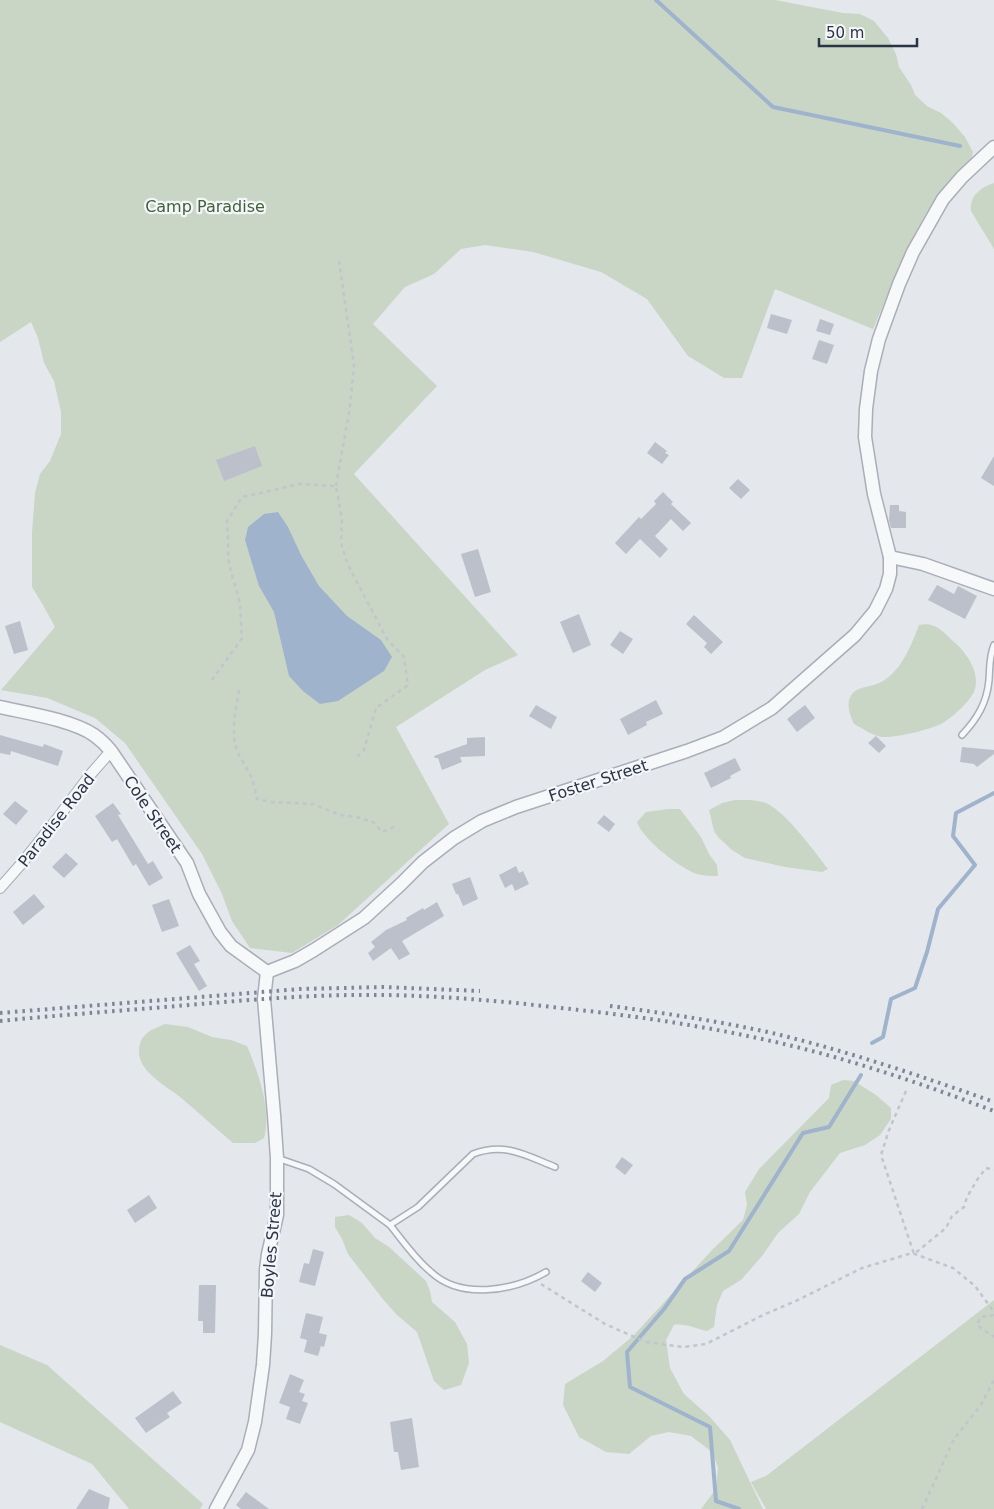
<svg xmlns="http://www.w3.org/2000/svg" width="994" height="1509" viewBox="0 0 994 1509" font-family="'DejaVu Sans',sans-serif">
  <rect width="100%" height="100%" fill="#e4e7ec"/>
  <g fill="#c9d6c5">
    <path d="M0,0H775L843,13L860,14L874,21L888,38L896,54L899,67L911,85L915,95L927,106L941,113L953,123L965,137L973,152L971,162C964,164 961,168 956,173C917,214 895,279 873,329L775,289L742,378H724L688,356L647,299L601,272L533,252L485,245L461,249L434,274L405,287L373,324L437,386L354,474L518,655L485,670L396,727L449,824L338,925L292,953L250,948L232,921L222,894L202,854L125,743L95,718L47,698L1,690L55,627L43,605L32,587V532L35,493L40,474L50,461L61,434V412L54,381L44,363L38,338L31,322L0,342Z"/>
    <path d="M994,183V249L971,211C969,196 981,187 994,183Z"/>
    <path d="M926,624C939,625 945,634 954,642C966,652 980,672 975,689C972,700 952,718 941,724C928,730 896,738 882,737C873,736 862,728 854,724C850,715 845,703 852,694C857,687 869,687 877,684C900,675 911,646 919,625Z"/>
    <path d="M735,800C745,800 756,799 766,803C786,812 814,851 828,869L822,872L785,867L745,858L732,850L719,838L714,831L709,810L722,803Z"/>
    <path d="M669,809H680L701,837L709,854L717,865L718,876C709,876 700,876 692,872C675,864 643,839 637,822L646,812Z"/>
    <path d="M165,1024L188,1027L212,1037L231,1040L247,1046C258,1072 272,1110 264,1138L255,1143H233C215,1128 198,1112 180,1097C165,1085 137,1071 139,1049C141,1033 151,1030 165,1024Z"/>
    <path d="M843,1080L854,1081L876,1095L891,1108V1119L880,1135L865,1145L840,1153L810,1192L799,1214L778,1233L762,1256L741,1280L723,1291L717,1305L714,1327L707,1331C696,1329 685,1323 674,1325L666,1340L670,1368L684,1394L710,1417L730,1440L763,1509H701L716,1489L718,1467L712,1452L691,1436L669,1432L651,1436L629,1454L606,1452L579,1437L563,1405L565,1384L603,1361L633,1336L712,1250L743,1220L747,1205L745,1192L759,1169L829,1098L831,1085Z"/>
    <path d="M349,1215L362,1223L375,1238L389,1247L426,1281L430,1291L432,1302L455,1322L467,1344L469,1363L461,1385L444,1390L434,1381L417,1332L396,1314L382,1298L348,1254L342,1239L335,1227V1217Z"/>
    <path d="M994,1300V1509H766L751,1482L766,1476Z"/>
    <path d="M0,1345L47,1365L203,1504L200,1509H129L92,1464L0,1422Z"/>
  </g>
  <path fill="#9fb4cc" d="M278,512L288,527L301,555L319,586L347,616L381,640L392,657L384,671L338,701L320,704L303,691L289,676L274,612L259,586L245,540L248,527L264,514Z"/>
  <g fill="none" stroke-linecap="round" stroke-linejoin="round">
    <g stroke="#9fb4cc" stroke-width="4">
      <path d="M656,0L773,107L960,146"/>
      <path d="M872,1043L883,1037L891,999L915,988L927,952L938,909L975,865L953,836L956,813L994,793"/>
      <path d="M739,1509L716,1501L710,1427L630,1387L627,1352L664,1309L685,1279L729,1251L803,1133L829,1127L861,1075"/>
    </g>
  </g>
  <g fill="#bbc0ca">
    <path d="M771,314L792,320L787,334L767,328Z"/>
    <path d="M820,319L834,324L830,335L816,331Z"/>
    <path d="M819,340L834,345L827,364L812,359Z"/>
    <path d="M655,442L667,451L665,453L669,455L662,464L647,453Z"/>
    <path d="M255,446L262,466L224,481L216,460Z"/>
    <path d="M994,456V486L981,478Z"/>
    <path d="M738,479L750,490L741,499L729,488Z"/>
    <path d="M663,492L673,502L671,504L691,523L683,531L671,519L655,536L668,549L660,558L640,539L626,554L615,543L639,517L641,519L656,504L654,501Z"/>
    <path d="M890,505H899V511L906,512V528H891L889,520Z"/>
    <path d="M478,549L491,592L475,597L461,554Z"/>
    <path d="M937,585L954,594L958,586L977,596L965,619L928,600Z"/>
    <path d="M579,614L591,645L573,653L560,622Z"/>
    <path d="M694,615L723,642L711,654L704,647L707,643L686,624Z"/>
    <path d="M20,621L28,650L14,654L5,626Z"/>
    <path d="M620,631L633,639L623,654L610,645Z"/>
    <path d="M656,700L663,714L646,722L647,725L628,735L620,719Z"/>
    <path d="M536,705L557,717L551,729L529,716Z"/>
    <path d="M805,705L815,718L797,732L787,719Z"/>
    <path d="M0,735L43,747L44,744L63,751L58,766L11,751L10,755L0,753Z"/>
    <path d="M876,736L886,746L879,753L868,743Z"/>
    <path d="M485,737V756L460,757L462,762L442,770L438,758H435L434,756L467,744V738Z"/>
    <path d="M962,747L994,750V754L977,767L974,764L960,762Z"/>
    <path d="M735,758L741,770L730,776L731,778L711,788L704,773Z"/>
    <path d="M15,801L28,811L16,825L3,814Z"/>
    <path d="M113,803L121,814L118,815L148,864L153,861L163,878L149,886L136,864L133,866L117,839L112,842L95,816Z"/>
    <path d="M604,815L615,824L609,832L597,823Z"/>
    <path d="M66,853L78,864L64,878L52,867Z"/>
    <path d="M516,866L519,873L523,871L529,884L515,891L512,884L505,888L499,875Z"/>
    <path d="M470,877L478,899L463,906L458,894H456L452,884Z"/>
    <path d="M34,894L45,907L23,925L13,912Z"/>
    <path d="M169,899L179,926L162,932L152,905Z"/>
    <path d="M437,902L444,916L402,941L410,954L399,960L391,948L373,961L368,953L375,947L371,942L386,930L407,920L406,918L423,908L424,910Z"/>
    <path d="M190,945L200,961L194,964L207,986L199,991L176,953Z"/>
    <path d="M622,1157L633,1165L625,1175L615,1167Z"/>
    <path d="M149,1195L157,1208L135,1223L127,1210Z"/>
    <path d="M313,1249L324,1252L315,1286L299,1282L304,1263L309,1264Z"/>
    <path d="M588,1272L602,1283L595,1292L581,1281Z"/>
    <path d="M199,1285H216L215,1333H203V1321H198Z"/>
    <path d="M306,1313L323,1317L319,1333L327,1335L324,1347L321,1346L318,1356L304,1352L307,1340L300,1338Z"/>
    <path d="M290,1374L304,1380L299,1392L305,1394L302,1401L308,1403L300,1424L286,1419L290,1407L279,1403Z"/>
    <path d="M173,1391L182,1403L167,1413L170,1417L146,1433L135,1418Z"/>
    <path d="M412,1418L419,1467L401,1470L398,1452H394L390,1422Z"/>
    <path d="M89,1489L110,1498L108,1509H76Z"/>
    <path d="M246,1492L269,1509H241L236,1505Z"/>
  </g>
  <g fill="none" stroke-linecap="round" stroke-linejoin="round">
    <defs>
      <g id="service">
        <path d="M962,735C977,719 987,703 989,680C990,667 989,657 994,645"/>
        <path d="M277,1158L309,1169L334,1184L390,1225"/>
        <path d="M546,1272C513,1291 461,1300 431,1272C415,1259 403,1241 390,1225L418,1207L473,1154C505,1142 525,1155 555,1167"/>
      </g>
      <path id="minor" d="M0,888L22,863L57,819L90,775L111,751"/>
      <g id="tertiary">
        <path d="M890,557L923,564L994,589"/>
        <path d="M0,707C27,713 72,720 94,735C101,740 106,745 111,751L187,863L199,894L220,932L231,946L267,972"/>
        <path d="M267,972L295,961L314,950L364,918L401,884L423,862L454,838L482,821L516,807L687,751L724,737L772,708L855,635L875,611L886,589L890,574V557L874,494L865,437L866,409L871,371L879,339L899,284L913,252L943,199L962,177L994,147"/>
        <path d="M216,1509L248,1450L255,1422L263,1365L265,1334L266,1270L268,1254L277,1215V1158L274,1115L264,999L267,972"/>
      </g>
    </defs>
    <use href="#service" stroke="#a9aeb7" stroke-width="8"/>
    <use href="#minor" stroke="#a9aeb7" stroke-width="12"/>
    <use href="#tertiary" stroke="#a9aeb7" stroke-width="15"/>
    <g stroke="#c2c5cb" stroke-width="2.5" stroke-dasharray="4 4" stroke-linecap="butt">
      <path d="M336,486L350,406L354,365L339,261"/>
      <path d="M212,680L242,638L240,603L229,564L227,521L242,497L300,484L336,486L342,519L341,543L348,565L387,639L404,657L408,685L376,708L364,750L355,759"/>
      <path d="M239,690C236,708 232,726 235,744C237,754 243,761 247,769C253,778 255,789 257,799L272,802L313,804L340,815L357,817L373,822L382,832L394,827"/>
      <path d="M906,1091L889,1130L881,1155L914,1254L946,1228L952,1216L964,1207L967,1197L977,1180L986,1168L994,1170"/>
      <path d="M541,1284L605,1324L646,1342L683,1347L706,1344L763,1315L798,1300L862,1268L912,1253L953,1268L975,1286L994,1312"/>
      <path d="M994,1315L981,1317L977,1325L994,1337"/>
      <path d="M922,1509L954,1439L981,1405L994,1380"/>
    </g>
    <use href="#service" stroke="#f7f8fa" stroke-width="5"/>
    <use href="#minor" stroke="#f7f8fa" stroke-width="10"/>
    <use href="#tertiary" stroke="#f7f8fa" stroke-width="12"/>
    <g stroke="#7d8696" stroke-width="4" stroke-dasharray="2.5 5" stroke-linecap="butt">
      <path d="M610,1006C664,1013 718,1021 772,1033C847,1051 921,1076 994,1102"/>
      <path d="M0,1013L300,989L384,987L480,991"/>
      <path d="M0,1021C59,1015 118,1011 177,1006C246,1000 315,994 384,995C444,996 502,1001 561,1008C647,1017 733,1030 816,1052C876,1068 936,1089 994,1111"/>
    </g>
  </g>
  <g text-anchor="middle" stroke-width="4.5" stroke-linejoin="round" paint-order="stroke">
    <g font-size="16" fill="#3f6138" stroke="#f4f6f9">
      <text x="205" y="212">Camp Paradise</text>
    </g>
    <g font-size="16" fill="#2b3445" stroke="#f4f6f9">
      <text transform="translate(598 780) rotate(-18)" y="6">Foster Street</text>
      <text transform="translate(153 814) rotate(56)" y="6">Cole Street</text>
      <text transform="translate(56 820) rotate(-52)" y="6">Paradise Road</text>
      <text transform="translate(271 1245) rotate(-85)" y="6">Boyles Street</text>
    </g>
  </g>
  <path d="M819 38v8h98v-8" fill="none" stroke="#2b3445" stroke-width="2.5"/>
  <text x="826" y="38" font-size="15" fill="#2b3445" stroke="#f4f6f9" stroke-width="4" paint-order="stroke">50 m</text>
</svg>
